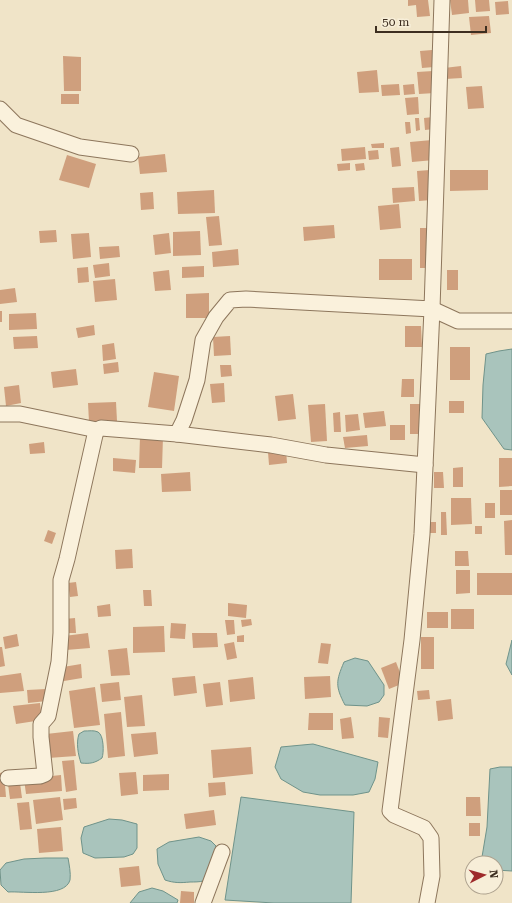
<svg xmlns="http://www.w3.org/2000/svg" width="512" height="903" viewBox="0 0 512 903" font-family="'Roboto Serif',serif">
  <rect width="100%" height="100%" fill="#f0e4c8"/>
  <g fill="#a9c4bc" stroke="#6f938a">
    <path d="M512,349V450L504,449L482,418L483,385L486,354L499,351Z"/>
    <path d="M512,640V675L506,664Z"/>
    <path d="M355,658L368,661L384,685V695L379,702L367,706L345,705C335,686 336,681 344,662Z"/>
    <path d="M84,731C89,731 94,730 98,732C104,735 104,753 102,758C95,763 90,764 81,763C78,754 76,743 79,734Z"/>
    <path d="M313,744L378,762L375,779L369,792L353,795H320L303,792L281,779L275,767L281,747Z"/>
    <path d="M500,767H512V871L496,870V863H481L487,827L490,769Z"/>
    <path d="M241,797L354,812L351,903H274L225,900Z"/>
    <path d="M109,819L122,820L137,824V848L133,854L124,857L95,858L83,853L81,838L84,827Z"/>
    <path d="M199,837L211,841L216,846C215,857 215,875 203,881C200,882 194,882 190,882C180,883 174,883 165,880L158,864L157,849L169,842Z"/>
    <path d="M45,858H68C69,864 71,873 70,880C65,898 23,891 8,892L1,885L0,870L6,863L24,859Z"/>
    <path d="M152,888L163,891L178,900L177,903H130L139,892Z"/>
  </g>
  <g fill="#cf9f7d">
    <path d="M408,0H428L430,16L417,17L416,5L408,6Z"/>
    <path d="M450,0H468L469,13L452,15Z"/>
    <path d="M475,0H489L490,11L476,12Z"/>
    <path d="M508,1L509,14L496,15L495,2Z"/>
    <path d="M489,16L491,33L471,35L469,17Z"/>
    <path d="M432,50L434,67L422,68L420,51Z"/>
    <path d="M63,56L81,57V91H64Z"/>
    <path d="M461,66L462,78L445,79L444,68Z"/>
    <path d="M377,70L379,92L359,93L357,72Z"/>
    <path d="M433,71L435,93L419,94L417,72Z"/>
    <path d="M399,84L400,95L382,96L381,85Z"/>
    <path d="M414,84L415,94L404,95L403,85Z"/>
    <path d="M482,86L484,108L468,109L466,87Z"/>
    <rect x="61" y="94" width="18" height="10"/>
    <path d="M418,97L419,114L407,115L405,98Z"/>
    <path d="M433,117L434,129L425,130L424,118Z"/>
    <path d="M415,118H419L420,130L416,131Z"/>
    <path d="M405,122H410L411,133L406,134Z"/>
    <path d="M432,140L434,160L412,162L410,142Z"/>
    <path d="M384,143V148H372L371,144Z"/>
    <path d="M365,147L366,159L342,161L341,149Z"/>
    <path d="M399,147L401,166L392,167L390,148Z"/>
    <path d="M378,150L379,159L369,160L368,151Z"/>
    <path d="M165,154L167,172L140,174L138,157Z"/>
    <path d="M67,155L96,164L89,188L59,180Z"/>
    <path d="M350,163V170L338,171L337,164Z"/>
    <path d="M364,163L365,170L356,171L355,164Z"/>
    <path d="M430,170L432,200L419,201L417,171Z"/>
    <path d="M450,170H488V190L450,191Z"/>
    <path d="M414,187L415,201L393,203L392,188Z"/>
    <path d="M214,190L215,213L178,214L177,192Z"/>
    <path d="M153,192L154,209L141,210L140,193Z"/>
    <path d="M399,204L401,228L380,230L378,206Z"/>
    <path d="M219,216L222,245L209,246L206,217Z"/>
    <path d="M334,225L335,238L304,241L303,227Z"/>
    <rect x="420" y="228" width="7" height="40"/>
    <path d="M56,230L57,242L40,243L39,231Z"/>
    <path d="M200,231L201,255L173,256V232Z"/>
    <path d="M89,233L91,257L73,259L71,234Z"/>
    <path d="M169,233L171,253L155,255L153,235Z"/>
    <path d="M119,246L120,257L100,259L99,247Z"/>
    <path d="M238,249L239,265L213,267L212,252Z"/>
    <rect x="379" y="259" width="33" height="21"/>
    <path d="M109,263L110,276L95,278L93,265Z"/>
    <path d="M204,266V277L182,278V267Z"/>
    <path d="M88,267L89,282L78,283L77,268Z"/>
    <path d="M169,270L171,290L155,291L153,272Z"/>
    <rect x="447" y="270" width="11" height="20"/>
    <path d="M115,279L117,300L95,302L93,281Z"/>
    <path d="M15,288L17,302L0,304V290Z"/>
    <path d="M209,293V318H186V294Z"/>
    <rect x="0" y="311" width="2" height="11"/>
    <path d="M36,313L37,329L9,330V314Z"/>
    <path d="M94,325L95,335L78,338L76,328Z"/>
    <path d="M405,326H421L422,347H405Z"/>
    <path d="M37,336L38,348L14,349L13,337Z"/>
    <path d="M230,336L231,355L214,356L213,337Z"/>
    <path d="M114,343L116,359L103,361L102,345Z"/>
    <rect x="450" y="347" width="20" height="33"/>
    <path d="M118,362L119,372L104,374L103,364Z"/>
    <path d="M220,365H231L232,376L221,377Z"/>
    <path d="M76,369L78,385L53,388L51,372Z"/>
    <path d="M154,372L179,376L174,411L148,407Z"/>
    <path d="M402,379H414V397H401Z"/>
    <path d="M224,383L225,402L212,403L210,384Z"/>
    <path d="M19,385L21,403L6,406L4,387Z"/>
    <path d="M293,394L296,419L278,421L275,396Z"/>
    <rect x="449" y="401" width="15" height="12"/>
    <path d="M116,402L117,421L89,422L88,403Z"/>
    <path d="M325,404L327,441L311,442L308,405Z"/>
    <rect x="410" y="404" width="12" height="30"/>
    <path d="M384,411L386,426L365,428L363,413Z"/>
    <path d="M340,412L341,432H334L333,413Z"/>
    <path d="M358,414L360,430L346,432L345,415Z"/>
    <rect x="390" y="425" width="15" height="15"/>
    <path d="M367,435L368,446L345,448L343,437Z"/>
    <path d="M140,436H163L162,468H139Z"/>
    <path d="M44,442L45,453L30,454L29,444Z"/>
    <path d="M286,450L287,463L269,465L268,452Z"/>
    <path d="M113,458L136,460L135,473L113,471Z"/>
    <path d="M499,458H512V486L499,487Z"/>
    <path d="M463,467V487H453V468Z"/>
    <path d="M190,472L191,491L162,492L161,474Z"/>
    <path d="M434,472H443L444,488H434Z"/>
    <rect x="500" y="490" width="12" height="25"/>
    <path d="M451,498H471L472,524L451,525Z"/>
    <rect x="485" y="503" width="10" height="15"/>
    <path d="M441,512H446L447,535H441Z"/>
    <path d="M512,520V555H505L504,521Z"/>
    <rect x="430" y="522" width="6" height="11"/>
    <rect x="475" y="526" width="7" height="8"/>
    <path d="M48,530L56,533L52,544L44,541Z"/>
    <path d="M132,549L133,568L116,569L115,550Z"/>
    <path d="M455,551H468L469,566H455Z"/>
    <path d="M456,570H470V593L456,594Z"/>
    <rect x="477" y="573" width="35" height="22"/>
    <path d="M76,582L78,596L70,597L68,583Z"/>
    <path d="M143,590H151L152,606H144Z"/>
    <path d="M228,603L247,605L246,618L228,616Z"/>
    <path d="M110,604L111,616L98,617L97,606Z"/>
    <rect x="451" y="609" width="23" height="20"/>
    <rect x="427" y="612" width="21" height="16"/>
    <path d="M75,618L76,633H64V619Z"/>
    <path d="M251,619L252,625L242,627L241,620Z"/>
    <path d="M225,620H234L235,634L227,635Z"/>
    <path d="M171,623L186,624L185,639L170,638Z"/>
    <path d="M164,626L165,652L133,653V627Z"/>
    <path d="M88,633L90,648L66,650L64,636Z"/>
    <path d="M192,633H217L218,647L193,648Z"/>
    <path d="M17,634L19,646L5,649L3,637Z"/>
    <path d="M244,635V642H237V636Z"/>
    <rect x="421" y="637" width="13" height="32"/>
    <path d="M234,642L237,658L227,660L224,644Z"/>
    <path d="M321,643L331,644L328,664L318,663Z"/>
    <path d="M0,647H2L5,666L0,667Z"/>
    <path d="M127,648L130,675L111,676L108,650Z"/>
    <path d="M396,662L404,683L389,689L381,668Z"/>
    <path d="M81,664L82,678L64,681L63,667Z"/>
    <path d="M21,673L24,691L0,693V676Z"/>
    <path d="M195,676L197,693L174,696L172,678Z"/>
    <path d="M330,676L331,697L305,699L304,677Z"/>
    <path d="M253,677L255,699L230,702L228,680Z"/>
    <path d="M119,682L121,700L102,702L100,684Z"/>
    <path d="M220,682L223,705L206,707L203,684Z"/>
    <path d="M95,687L100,725L74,728L69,691Z"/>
    <path d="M46,689L47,701L28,703L27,690Z"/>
    <path d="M429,690L430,699L418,700L417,691Z"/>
    <path d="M142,695L145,726L127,727L124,697Z"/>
    <path d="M451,699L453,719L438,721L436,701Z"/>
    <path d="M40,703L42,720L16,724L13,706Z"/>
    <path d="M121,712L125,756L108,758L104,714Z"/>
    <path d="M309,713H333V730H308Z"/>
    <path d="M351,717L354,738L342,739L340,719Z"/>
    <path d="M379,717L390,718L388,738L378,737Z"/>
    <path d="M73,731L76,756L48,758L46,734Z"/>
    <path d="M156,732L158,754L134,757L131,734Z"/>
    <path d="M251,747L253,774L213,778L211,750Z"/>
    <path d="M74,760L77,790L66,792L62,761Z"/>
    <path d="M4,772L6,797H0V773Z"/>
    <path d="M136,772L138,794L121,796L119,773Z"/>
    <path d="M169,774V790L143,791V775Z"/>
    <path d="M61,775L62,791L26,794L24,779Z"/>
    <path d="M225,782L226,795L209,797L208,783Z"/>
    <path d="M20,783L22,798L10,799L8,784Z"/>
    <path d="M60,797L63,820L36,824L33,800Z"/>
    <path d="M466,797H480L481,816H466Z"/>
    <path d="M76,798L77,808L64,810L63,799Z"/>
    <path d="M29,802L32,829L20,830L17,803Z"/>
    <path d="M214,810L216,825L186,829L184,814Z"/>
    <rect x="469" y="823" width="11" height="13"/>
    <path d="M61,827L63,851L39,853L37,829Z"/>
    <path d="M139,866L141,885L121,887L119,868Z"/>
    <path d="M181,891L194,892V903H180Z"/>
  </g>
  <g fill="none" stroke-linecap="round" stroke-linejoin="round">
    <defs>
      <g id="minor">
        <path d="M0,109L16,125L80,147L131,154"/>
        <path d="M0,414H20L97,430"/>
        <path d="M177,434L271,445L326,455L425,465"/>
        <path d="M8,778L40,776L45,774L41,737V724L48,716L59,662L61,633V580L67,559L95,435L97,430L101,428L177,434L184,420L197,380L203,340L216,317L230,300L246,299L432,309L442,0"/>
        <path d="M203,903L222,852"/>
        <path d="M427,903L432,876L431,838L424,828L394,815L390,811L412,640L422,534L432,309L458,321H512"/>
      </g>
    </defs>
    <use href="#minor" stroke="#8d765c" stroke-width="17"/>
    <use href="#minor" stroke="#faf1dc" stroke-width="15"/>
  </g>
  <g transform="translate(484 875) rotate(84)"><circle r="19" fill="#f7eed8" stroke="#ada18e"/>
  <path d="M0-3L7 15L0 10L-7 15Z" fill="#9e2a2b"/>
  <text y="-6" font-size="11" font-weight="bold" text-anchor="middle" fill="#3d2e20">N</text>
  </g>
  <path d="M376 26v6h110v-6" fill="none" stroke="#3d2e20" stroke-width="2"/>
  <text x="382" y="26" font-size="12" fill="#3d2e20" stroke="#f7eed8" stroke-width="3" paint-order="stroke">50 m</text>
</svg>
